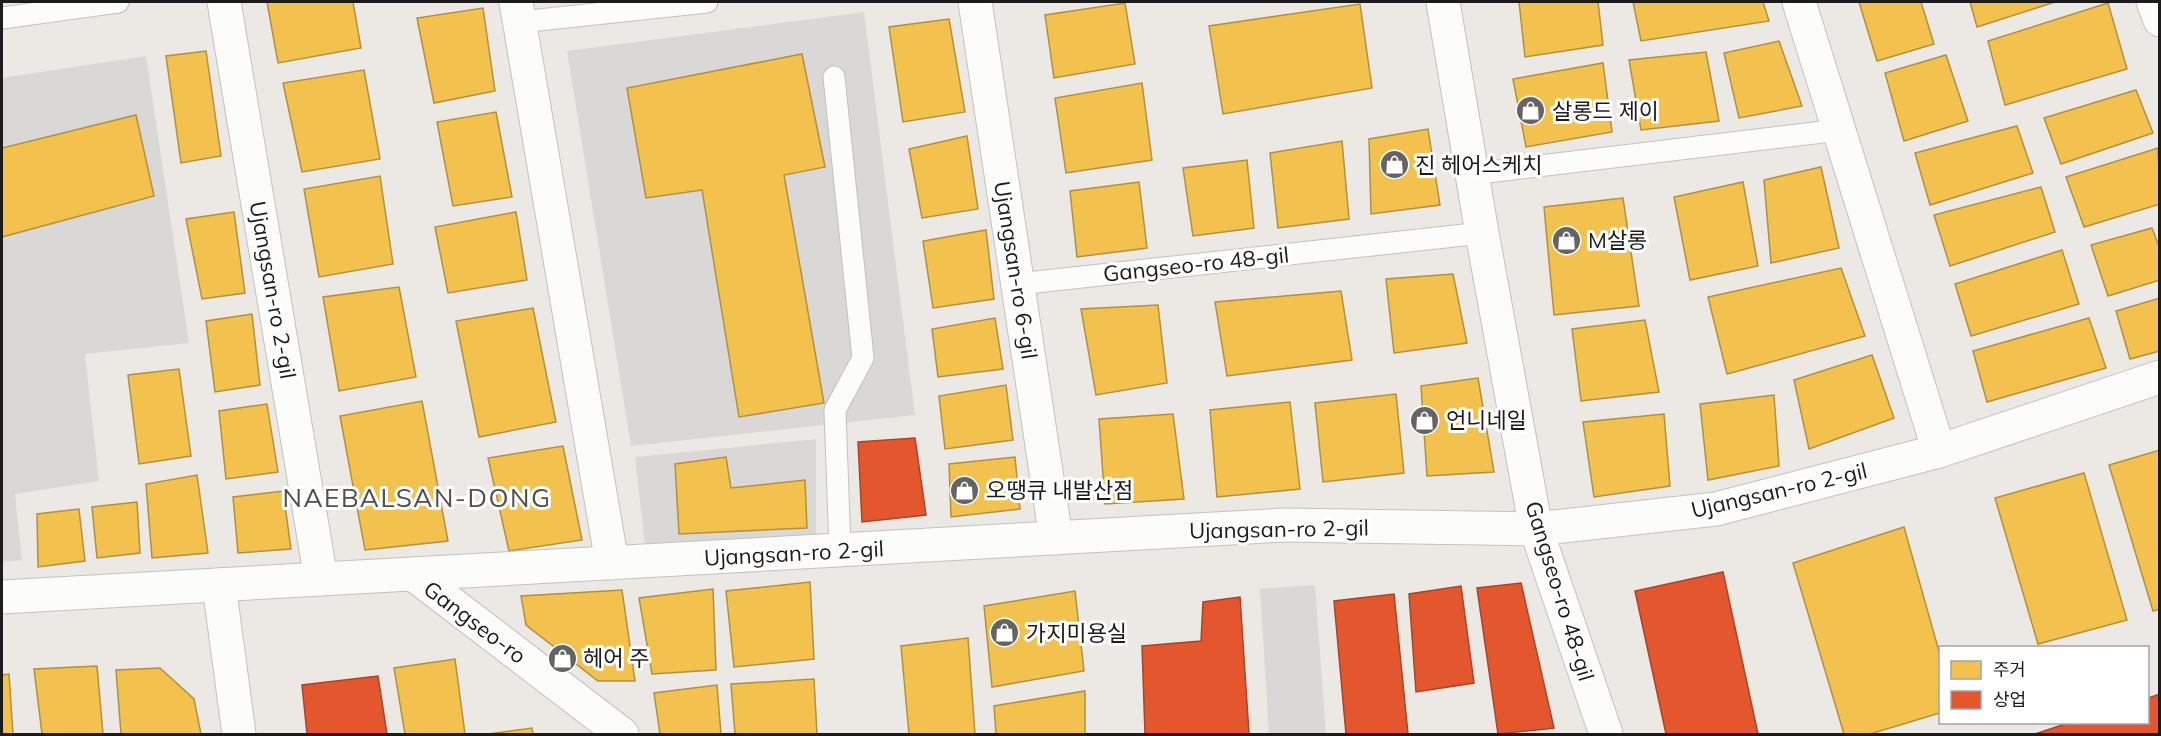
<svg xmlns="http://www.w3.org/2000/svg" width="2161" height="736" viewBox="0 0 2161 736" font-family="Mulish,'Noto Sans KR',sans-serif">
  <rect width="100%" height="100%" fill="#ece9e4"/>
  <g fill="#dad8d6">
    <path d="M864,12L915,415L631,446L567,51Z"/>
    <path d="M146,56L189,343L85,354L99,481L15,494L22,560L2,562V78Z"/>
    <path d="M816,439V536L645,546L635,457Z"/>
    <path d="M1315,585L1326,734H1269L1260,589Z"/>
  </g>
  <g fill="#f2c14e" stroke="#b2903f" stroke-width="1.5">
    <path d="M267,2H353L361,48L278,63Z"/>
    <path d="M1519,2H1598L1603,45L1525,57Z"/>
    <path d="M1633,2H1763L1769,21L1641,41Z"/>
    <path d="M1859,2H1921L1934,44L1877,61Z"/>
    <path d="M1970,2H2055L1977,27Z"/>
    <path d="M1125,3L1135,64L1054,78L1045,15Z"/>
    <path d="M2108,3L2127,69L2005,105L1988,41Z"/>
    <path d="M1360,4L1372,88L1223,114L1209,26Z"/>
    <path d="M483,8L495,91L434,103L417,18Z"/>
    <path d="M949,19L965,112L903,122L889,27Z"/>
    <path d="M1779,41L1802,106L1739,118L1724,53Z"/>
    <path d="M206,51L221,156L181,163L166,56Z"/>
    <path d="M1706,52L1719,121L1641,130L1629,60Z"/>
    <path d="M802,54L825,167L784,175L824,403L739,417L702,190L646,198L627,88Z"/>
    <path d="M1946,55L1968,121L1904,141L1885,73Z"/>
    <path d="M1603,63L1612,132L1526,147L1513,79Z"/>
    <path d="M364,70L380,159L302,172L283,83Z"/>
    <path d="M1142,83L1152,160L1066,173L1055,98Z"/>
    <path d="M2136,90L2153,133L2061,164L2044,118Z"/>
    <path d="M496,112L512,197L453,206L437,122Z"/>
    <path d="M136,115L154,196L2,237V148Z"/>
    <path d="M2017,126L2033,173L1930,205L1915,153Z"/>
    <path d="M1428,129L1440,205L1371,214L1369,139Z"/>
    <path d="M967,136L978,209L922,218L909,149Z"/>
    <path d="M1342,141L1349,219L1278,228L1270,153Z"/>
    <path d="M2158,148L2160,204L2084,227L2066,177Z"/>
    <path d="M1247,160L1254,228L1193,236L1183,168Z"/>
    <path d="M1821,167L1839,248L1771,263L1764,180Z"/>
    <path d="M380,176L393,264L319,277L304,189Z"/>
    <path d="M1139,182L1147,248L1077,257L1070,191Z"/>
    <path d="M1743,182L1758,266L1690,280L1674,197Z"/>
    <path d="M2041,187L2055,232L1950,266L1934,215Z"/>
    <path d="M1623,198L1639,306L1554,315L1544,207Z"/>
    <path d="M234,212L245,293L202,299L186,219Z"/>
    <path d="M516,212L527,280L448,293L435,227Z"/>
    <path d="M2152,228L2160,249V280L2108,296L2091,245Z"/>
    <path d="M986,230L994,299L933,308L923,241Z"/>
    <path d="M2062,250L2079,304L1971,336L1955,284Z"/>
    <path d="M1841,268L1865,336L1727,374L1708,297Z"/>
    <path d="M1453,274L1467,343L1394,353L1386,279Z"/>
    <path d="M399,287L416,377L339,391L323,297Z"/>
    <path d="M1341,291L1352,360L1227,376L1215,302Z"/>
    <path d="M2160,298V351L2130,359L2116,311Z"/>
    <path d="M1158,305L1167,383L1096,395L1081,309Z"/>
    <path d="M533,308L556,422L479,437L456,321Z"/>
    <path d="M252,314L260,385L215,392L206,321Z"/>
    <path d="M995,318L1003,369L938,377L932,329Z"/>
    <path d="M2089,318L2106,368L1987,402L1973,351Z"/>
    <path d="M1645,320L1659,392L1581,401L1572,329Z"/>
    <path d="M1872,355L1894,418L1809,449L1794,380Z"/>
    <path d="M179,369L191,456L139,464L128,375Z"/>
    <path d="M1478,378L1494,472L1427,476L1421,386Z"/>
    <path d="M1006,385L1013,440L945,449L939,396Z"/>
    <path d="M1396,394L1404,473L1323,482L1315,403Z"/>
    <path d="M1774,395L1779,466L1708,480L1700,404Z"/>
    <path d="M422,401L448,541L365,550L340,416Z"/>
    <path d="M1290,402L1300,489L1217,497L1210,410Z"/>
    <path d="M267,404L278,472L226,479L219,411Z"/>
    <path d="M1173,414L1184,499L1105,504L1099,419Z"/>
    <path d="M1664,414L1670,486L1594,497L1583,422Z"/>
    <path d="M563,446L582,540L509,551L488,458Z"/>
    <path d="M2160,450V609L2153,611L2109,465Z"/>
    <path d="M726,457L731,488L805,480L807,528L679,534L675,464Z"/>
    <path d="M1015,457L1020,509L951,517L949,464Z"/>
    <path d="M2084,473L2127,620L2038,644L1995,498Z"/>
    <path d="M197,475L208,553L152,558L146,484Z"/>
    <path d="M283,491L291,549L238,553L233,497Z"/>
    <path d="M137,502L140,553L97,558L92,507Z"/>
    <path d="M79,509L85,561L38,567L37,514Z"/>
    <path d="M1904,527L1940,655V713L1870,734H1844L1793,563Z"/>
    <path d="M810,582L814,659L734,667L726,591Z"/>
    <path d="M713,589L716,670L652,674L639,598Z"/>
    <path d="M622,590L635,681H598L526,625L521,596Z"/>
    <path d="M1075,591L1084,671L992,687L984,606Z"/>
    <path d="M968,638L975,734H909L901,646Z"/>
    <path d="M455,659L465,734H405L394,668Z"/>
    <path d="M97,666L103,734H42L34,669Z"/>
    <path d="M160,668L194,699L201,734H121L116,670Z"/>
    <path d="M9,674L13,734H2V675Z"/>
    <path d="M814,679L817,734H735L731,684Z"/>
    <path d="M717,685L721,734H660L654,693Z"/>
    <path d="M1085,691V734H996L994,706Z"/>
    <path d="M532,728L533,734H488Z"/>
  </g>
  <g fill="#e4572e" stroke="#a84529" stroke-width="1.5">
    <path d="M915,438L926,515L862,522L858,442Z"/>
    <path d="M1723,572L1758,734H1666L1635,591Z"/>
    <path d="M1521,583L1554,728L1498,734L1477,588Z"/>
    <path d="M1461,586L1474,683L1416,692L1409,594Z"/>
    <path d="M1394,594L1408,734H1346L1334,601Z"/>
    <path d="M1240,597L1249,734H1145L1142,646L1201,641L1203,602Z"/>
    <path d="M378,676L387,734H307L302,685Z"/>
    <path d="M2160,694V734H2035L2071,722H2148V698Z"/>
  </g>
  <g fill="none" stroke-linecap="round" stroke-linejoin="round">
    <defs>
      <g id="service">
        <path d="M2,18L118,2"/>
        <path d="M520,22L707,2"/>
        <path d="M834,77L863,358L835,410L840,550"/>
        <path d="M1472,174L1839,130"/>
        <path d="M1018,284L1482,233"/>
      </g>
      <g id="minor">
        <path d="M224,2L321,579"/>
        <path d="M516,2L612,563"/>
        <path d="M975,2L1056,538"/>
        <path d="M1443,2L1482,233L1536,529L1606,734"/>
        <path d="M1799,2L1939,451"/>
        <path d="M2153,2L2160,20"/>
        <path d="M413,574L622,734"/>
        <path d="M219,585L239,734"/>
        <path d="M2,597L1284,525L1536,529L1716,509L1939,451L2160,377"/>
      </g>
    </defs>
    <use href="#service" stroke="#c4c2c0" stroke-width="23"/>
    <use href="#minor" stroke="#c4c2c0" stroke-width="35"/>
    <use href="#service" stroke="#fcfcfb" stroke-width="21"/>
    <use href="#minor" stroke="#fcfcfb" stroke-width="33"/>
  </g>
  <defs>
    <symbol id="shop-disc" viewBox="-11 -11 22 22"><circle r="9.5" fill="#656462" stroke="#fff"/><path d="M-5-2.5h2.3a2.7 3.5 0 0 1 5.4 0H5L5.5 6h-11ZM-1.5-2.5h3a1.5 2.3 0 0 0-3 0Z" fill="#fff"/></symbol>
  </defs>
  <g fill-rule="evenodd">
    <use href="#shop-disc" x="1514" y="94" width="33" height="33"/>
    <use href="#shop-disc" x="1378" y="148" width="33" height="33"/>
    <use href="#shop-disc" x="1550" y="224" width="33" height="33"/>
    <use href="#shop-disc" x="1408" y="404" width="33" height="33"/>
    <use href="#shop-disc" x="948" y="474" width="33" height="33"/>
    <use href="#shop-disc" x="988" y="616" width="33" height="33"/>
    <use href="#shop-disc" x="546" y="642" width="33" height="33"/>
  </g>
  <g text-anchor="middle" stroke-width="6" stroke-linejoin="round" paint-order="stroke">
    <g font-size="22" fill="#1c1c1c" stroke="#fff" text-anchor="start">
      <text x="1552" y="119">살롱드 제이</text>
      <text x="1415" y="173">진 헤어스케치</text>
      <text x="1588" y="248">M살롱</text>
      <text x="1446" y="428">언니네일</text>
      <text x="986" y="498">오땡큐 내발산점</text>
      <text x="1026" y="641">가지미용실</text>
      <text x="583" y="666">헤어 주</text>
    </g>
    <g font-size="22" fill="#1c1c1c" stroke="#fff">
      <text transform="translate(1196 264) rotate(-6)" y="8">Gangseo-ro 48-gil</text>
      <text transform="translate(1016 270) rotate(81)" y="8">Ujangsan-ro 6-gil</text>
      <text transform="translate(273 290) rotate(80)" y="8">Ujangsan-ro 2-gil</text>
      <text transform="translate(1779 490) rotate(-13)" y="8">Ujangsan-ro 2-gil</text>
      <text transform="translate(1279 529) rotate(-1)" y="8">Ujangsan-ro 2-gil</text>
      <text transform="translate(794 553) rotate(-3)" y="8">Ujangsan-ro 2-gil</text>
      <text transform="translate(1560 591) rotate(73)" y="8">Gangseo-ro 48-gil</text>
      <text transform="translate(475 622) rotate(37)" y="8">Gangseo-ro</text>
    </g>
    <g font-size="26" letter-spacing="1.5" fill="#4f4f4f" stroke="#fff">
      <text x="417" y="507">NAEBALSAN-DONG</text>
    </g>
  </g>
  <rect width="2161" height="736" fill="none" stroke="#1c1c1c" stroke-width="6"/>
  <rect x="1939" y="646" width="210" height="78" fill="#ffffff" stroke="#a4a4a4" stroke-width="1.5"/>
  <rect x="1951" y="661" width="30" height="18" fill="#f2c14e" stroke="#a4a4a4" stroke-width="1.5"/>
  <text x="1993" y="676" font-size="18" fill="#1c1c1c">주거</text>
  <rect x="1951" y="691" width="30" height="18" fill="#e4572e" stroke="#a4a4a4" stroke-width="1.5"/>
  <text x="1993" y="706" font-size="18" fill="#1c1c1c">상업</text>
</svg>
